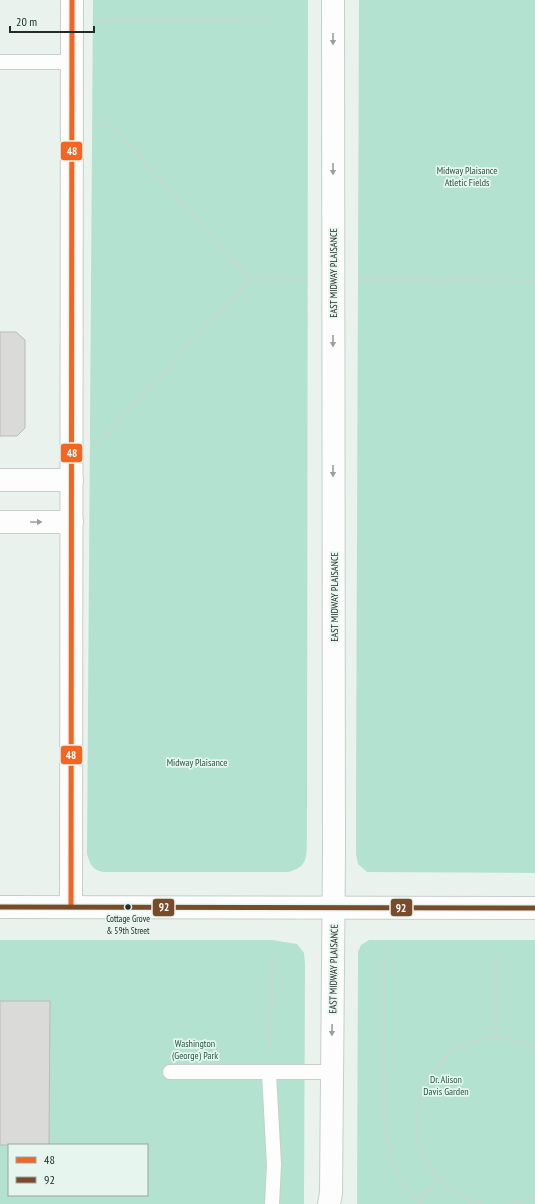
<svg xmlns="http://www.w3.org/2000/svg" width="535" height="1204" viewBox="0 0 535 1204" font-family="'PT Sans Narrow',sans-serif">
  <rect width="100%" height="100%" fill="#eaf2ee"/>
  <g fill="#b3e2d0" fill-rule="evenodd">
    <path d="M93,0H308L307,838C306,856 309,867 288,872H103C92,870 90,864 87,854Z"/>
    <path d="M359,0H535V873L367,872L358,864L356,854V800Z"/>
    <path d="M0,940H272L297,944L304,953L305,963L304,1204H0ZM9,1145H147V1195H9Z"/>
    <path d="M369,940H535V1204H357L358,952L361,945Z"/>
  </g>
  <g fill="#dadad8" stroke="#babbb9">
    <path d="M0,332H16L25,340V428L17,436H0Z"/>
    <path d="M0,1001H50L49,1145H0Z"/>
  </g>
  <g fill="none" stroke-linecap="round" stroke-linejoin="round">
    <defs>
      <g id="lane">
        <path d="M0,62H72"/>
        <path d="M170,1072H332"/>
        <path d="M269,1073L274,1165L272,1204"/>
      </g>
      <g id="street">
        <path d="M0,480H72"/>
        <path d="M0,522H72"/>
        <path d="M71,906L72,0"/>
      </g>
      <g id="secondary">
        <path d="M0,907L535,908"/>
        <path d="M329,1204L331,1193L334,854L333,0"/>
      </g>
    </defs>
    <use href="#lane" stroke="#c7cecb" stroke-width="16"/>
    <use href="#street" stroke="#c7cecb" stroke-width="24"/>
    <use href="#secondary" stroke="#c7cecb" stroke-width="24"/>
    <g stroke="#d0d3d2" stroke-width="2.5" stroke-dasharray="2 2" stroke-linecap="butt">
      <path d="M98,20L275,19"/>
      <path d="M96,123L111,125L251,279"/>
      <path d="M358,279L535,281"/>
      <path d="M97,445L251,279L308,278"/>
      <path d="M384,952C384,985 384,1017 384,1050C384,1102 377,1166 421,1204"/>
      <path d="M496,953V1038"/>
      <path d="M270,1050L273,953"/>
      <path d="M417,1201L439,1179"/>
      <path d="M484,1204C467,1201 452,1191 440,1179C427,1167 418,1148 417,1131C413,1084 448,1038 497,1038C510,1038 523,1042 535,1047"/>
      <path d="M505,1204L518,1202L535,1196"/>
    </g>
    <use href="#lane" stroke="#fcfdfc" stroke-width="14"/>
    <use href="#street" stroke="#fcfdfc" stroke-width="22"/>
    <use href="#secondary" stroke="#fcfdfc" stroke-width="22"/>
    <defs>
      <path id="bus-1" d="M71,906L72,0"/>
      <path id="bus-2" d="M0,907L535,908"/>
    </defs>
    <use href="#bus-1" stroke="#e6f6ef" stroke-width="8"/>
    <use href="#bus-2" stroke="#e6f6ef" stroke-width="8"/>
    <use href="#bus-1" stroke="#f26522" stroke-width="5"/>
    <use href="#bus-2" stroke="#7a4b2a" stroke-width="5"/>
  </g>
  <defs><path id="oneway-solid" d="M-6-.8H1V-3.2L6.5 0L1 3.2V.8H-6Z"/></defs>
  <g fill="#9b9e9d">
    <use href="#oneway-solid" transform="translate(333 39) rotate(90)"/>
    <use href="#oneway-solid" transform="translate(333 169) rotate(90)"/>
    <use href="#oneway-solid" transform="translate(333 341) rotate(90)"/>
    <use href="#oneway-solid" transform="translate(333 471) rotate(90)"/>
    <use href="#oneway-solid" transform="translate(36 522)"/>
    <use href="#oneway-solid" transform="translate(332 1030) rotate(91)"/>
  </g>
  <circle fill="#252b29" stroke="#e6f6ef" stroke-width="1.5" cx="128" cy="907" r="3.5"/>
  <g text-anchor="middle" stroke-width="3.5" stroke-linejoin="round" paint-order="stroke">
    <g font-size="9" fill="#252b29" stroke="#e6f6ef">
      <text x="128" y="922">Cottage Grove<tspan x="128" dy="12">&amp; 59th Street</tspan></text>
    </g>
    <g font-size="10" fill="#275848" stroke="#e6f6ef">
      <text x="467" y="174">Midway Plaisance<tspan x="467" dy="12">Atletic Fields</tspan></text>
      <text x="197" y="766">Midway Plaisance</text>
      <text x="195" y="1047">Washington<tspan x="195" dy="12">(George) Park</tspan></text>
      <text x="446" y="1083">Dr. Alison<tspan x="446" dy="12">Davis Garden</tspan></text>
    </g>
    <g font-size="10" fill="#252b29" stroke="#e6f6ef">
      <text transform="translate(333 273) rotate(-90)" y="4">EAST MIDWAY PLAISANCE</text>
      <text transform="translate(334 597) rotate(-90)" y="4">EAST MIDWAY PLAISANCE</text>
      <text transform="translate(333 969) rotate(-89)" y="4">EAST MIDWAY PLAISANCE</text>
    </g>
  </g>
  <g stroke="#e6f6ef" stroke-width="1.5">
    <rect x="60" y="141" width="23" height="20" rx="4" fill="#f26522"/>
    <rect x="60" y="443" width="23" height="20" rx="4" fill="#f26522"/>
    <rect x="60" y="745" width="23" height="20" rx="4" fill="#f26522"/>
    <rect x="152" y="898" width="23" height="19" rx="4" fill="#7a4b2a"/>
    <rect x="390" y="898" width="23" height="19" rx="4" fill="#7a4b2a"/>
  </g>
  <g font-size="11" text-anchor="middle" font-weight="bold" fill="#fff">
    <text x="72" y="155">48</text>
    <text x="72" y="457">48</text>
    <text x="71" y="759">48</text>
    <text x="164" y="911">92</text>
    <text x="401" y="912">92</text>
  </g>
  <rect x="8" y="1144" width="140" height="52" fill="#e6f6ef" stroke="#99a5a0"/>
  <rect x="16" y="1157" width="20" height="6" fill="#f26522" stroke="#99a5a0"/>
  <text x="44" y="1164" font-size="12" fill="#252b29">48</text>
  <rect x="16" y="1177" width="20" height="6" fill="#7a4b2a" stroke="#99a5a0"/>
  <text x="44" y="1184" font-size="12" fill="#252b29">92</text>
  <path d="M10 26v6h84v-6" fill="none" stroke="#252b29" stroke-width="2"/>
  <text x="16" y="26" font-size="12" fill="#252b29" stroke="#e6f6ef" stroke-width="3" paint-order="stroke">20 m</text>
</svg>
